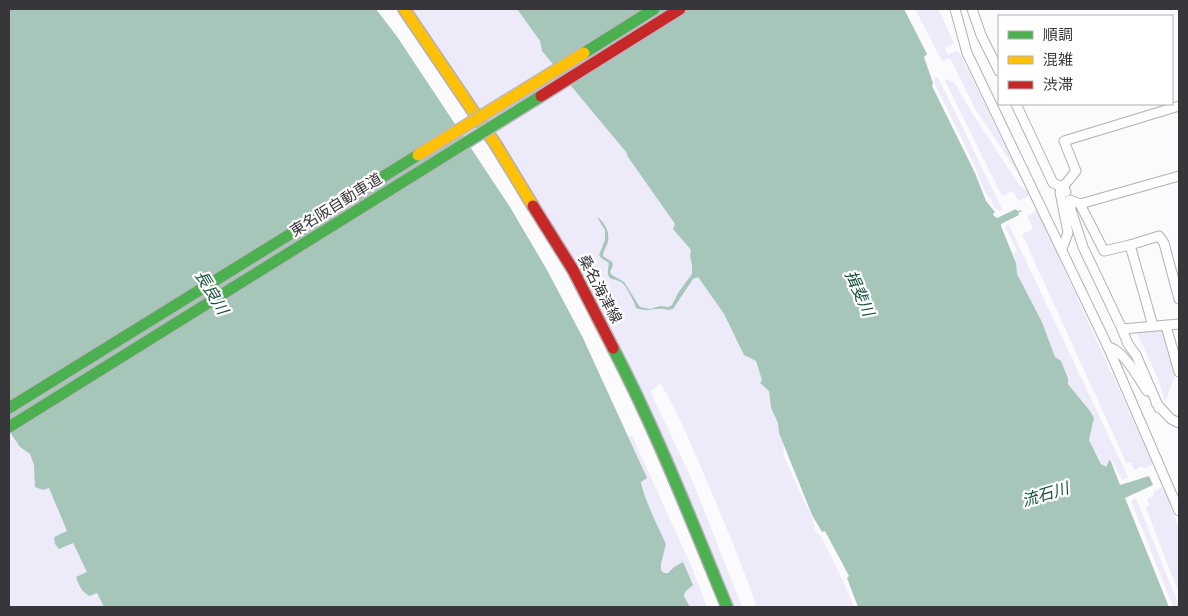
<svg xmlns="http://www.w3.org/2000/svg" width="1188" height="616" viewBox="0 0 1188 616" font-family="'DejaVu Sans','Noto Sans JP',sans-serif">
  <rect width="100%" height="100%" fill="#fbfafd"/>
  <g fill="#edeaf9">
    <path d="M410,9H517L540,41L542,51L626,152L628,157L675,224L683,241L691,250L690,260L695,273L724,314L731,329L751,359L756,360L759,370L769,391L771,408L778,423L779,433L783,440L784,457L813,520L815,531L820,535L843,581L854,607H757C740,559 720,512 700,465C688,438 676,408 660,383L656,388L650,391L693,482L742,607H731L640,389Z"/>
    <path d="M915,9H938L954,43L945,48L948,55L958,50L1020,176L974,107L950,58L942,61Z"/>
    <path d="M935,77H938L1002,209L1000,211L994,207L991,199L988,197L981,184L975,166L934,82Z"/>
    <path d="M944,79L954,82L971,111L1019,185L1027,191L1030,196L1018,201L1013,191L1002,196Z"/>
    <path d="M1037,210L1153,464L1144,469L1142,466L1134,470L1131,462L1127,464L1022,234L1033,229L1027,216Z"/>
    <path d="M1009,225L1128,477L1122,480L1111,458L1106,467L1103,466L1089,440L1094,418L1090,411L1068,384V377L1061,361L1055,357L1042,322L1017,274L1016,263L1013,254L1017,251L1005,226Z"/>
    <path d="M1160,329L1164,332L1176,373L1165,402L1159,381L1136,331Z"/>
    <path d="M9,431L20,447L30,454L34,465L49,488L67,531L54,537L59,549L73,543L104,607H9Z"/>
    <path d="M629,436H632L690,563L707,607H690L684,596L685,592L671,571L664,573L661,570V564L666,544L649,508Z"/>
    <path d="M1163,487L1179,528V594L1146,508L1149,506L1147,499L1154,495L1153,492Z"/>
    <path d="M1136,498L1177,601L1179,607H1173L1131,501Z"/>
  </g>
  <g fill="#a7c6ba">
    <path d="M9,9H376L398,38L510,207L547,270L583,338L647,478L641,482C646,504 657,524 666,544L661,564V570L664,573H668L674,567L683,562L693,585L685,592L684,596L690,607H104L97,593L89,596C81,591 79,585 76,577L87,572L73,543L59,549L55,544L54,537L67,531L49,488L43,490L35,487L34,465L30,454L20,447L9,431Z"/>
    <path d="M517,9H904L927,54L924,57L933,83L932,86L975,173L986,201L995,212L993,214L994,216L997,218L1016,209L1017,211L1021,210L1022,211L1018,213L1019,215L1001,224V226L1016,263L1017,274L1042,322L1055,357L1061,361L1068,378V384L1090,411L1094,418L1089,440L1101,464L1106,467L1110,459L1120,485L1149,476L1153,485L1125,498L1169,607H858L847,578L849,576L825,531L822,532L812,515L779,433L778,423L771,408L769,391L760,383L762,380L756,361L744,355L724,314L698,277L693,279L673,309L668,310C657,306 649,313 636,308C635,303 628,290 625,286C617,274 604,287 609,263L601,258L599,255L605,240V230L597,217C604,221 610,232 608,241C607,247 603,250 603,256L612,262L613,265L610,272L612,275L624,282L640,307L650,309L660,306L668,307L672,305L678,293L692,274V266L690,256L691,250L673,229L675,224L628,157L626,152L542,51L540,41Z"/>
  </g>
  <g fill="none" stroke-linecap="round" stroke-linejoin="round">
    <defs>
      <g id="street">
        <path d="M955,9L967,53L1108,347L1179,511"/>
        <path d="M972,9L981,35L999,71"/>
        <path d="M1016,104L1053,183L1063,187L1076,171L1064,141L1179,106"/>
        <path d="M1080,204L1179,176"/>
        <path d="M1130,245L1159,236L1164,243L1179,299"/>
        <path d="M1062,249L1068,233L1060,192L1063,187L1066,192"/>
        <path d="M1166,326L1179,372"/>
        <path d="M1122,329L1083,247L1070,207V200L1080,204L1104,251L1130,245L1153,326"/>
        <path d="M1108,347C1123,349 1139,379 1147,391"/>
        <path d="M1156,403L1171,419L1179,423"/>
        <path d="M1159,408L1136,355L1128,344L1122,329L1179,324"/>
      </g>
      <path id="fast" d="M613,348C657,432 691,520 727,607"/>
      <path id="slow" d="M404,9L496,145L533,206"/>
      <path id="jam" d="M533,206L573,270L613,348"/>
    </defs>
    <use href="#street" stroke="#b2b1b4" stroke-width="11"/>
    <use href="#fast" stroke="#b2b1b4" stroke-width="14"/>
    <use href="#slow" stroke="#b2b1b4" stroke-width="14"/>
    <use href="#jam" stroke="#b2b1b4" stroke-width="14"/>
    <use href="#street" stroke="#fefeff" stroke-width="9"/>
    <use href="#fast" stroke="#4caf50" stroke-width="11"/>
    <use href="#slow" stroke="#ffc107" stroke-width="11"/>
    <use href="#jam" stroke="#c62828" stroke-width="11"/>
    <defs>
      <g id="fast-bridge">
        <path d="M584,53L654,9"/>
        <path d="M9,408L418,155"/>
        <path d="M9,427L541,96"/>
      </g>
      <path id="slow-bridge" d="M418,155L584,53"/>
      <path id="jam-bridge" d="M541,96L680,9"/>
    </defs>
    <use href="#fast-bridge" stroke="#bab7c1" stroke-width="14" stroke-linecap="butt"/>
    <use href="#slow-bridge" stroke="#bab7c1" stroke-width="14" stroke-linecap="butt"/>
    <use href="#jam-bridge" stroke="#bab7c1" stroke-width="14" stroke-linecap="butt"/>
    <use href="#fast-bridge" stroke="#4caf50" stroke-width="11"/>
    <use href="#slow-bridge" stroke="#ffc107" stroke-width="11"/>
    <use href="#jam-bridge" stroke="#c62828" stroke-width="11"/>
  </g>
  <g text-anchor="middle" stroke-width="4.5" stroke-linejoin="round" paint-order="stroke">
    <g font-size="15" fill="#37363a" stroke="#fff">
      <text transform="translate(336 205) rotate(-32)" y="5">東名阪自動車道</text>
      <text transform="translate(600 289) rotate(62)" y="5">桑名海津線</text>
    </g>
    <g font-size="16" font-style="italic" fill="#18513e" stroke="#fff">
      <text transform="translate(212 292) rotate(59)" y="6">長良川</text>
      <text transform="translate(860 293) rotate(66)" y="6">揖斐川</text>
      <text transform="translate(1045 494) rotate(-17)" y="6">流石川</text>
    </g>
  </g>
  <rect width="1188" height="616" fill="none" stroke="#37363a" stroke-width="20"/>
  <rect x="998" y="15" width="175" height="90" fill="#ffffff" stroke="#afafb0"/>
  <rect x="1008" y="31" width="25" height="8" fill="#4caf50" stroke="#afafb0"/>
  <text x="1043" y="40" font-size="15" fill="#37363a">順調</text>
  <rect x="1008" y="56" width="25" height="8" fill="#ffc107" stroke="#afafb0"/>
  <text x="1043" y="65" font-size="15" fill="#37363a">混雑</text>
  <rect x="1008" y="81" width="25" height="8" fill="#c62828" stroke="#afafb0"/>
  <text x="1043" y="90" font-size="15" fill="#37363a">渋滞</text>
</svg>
